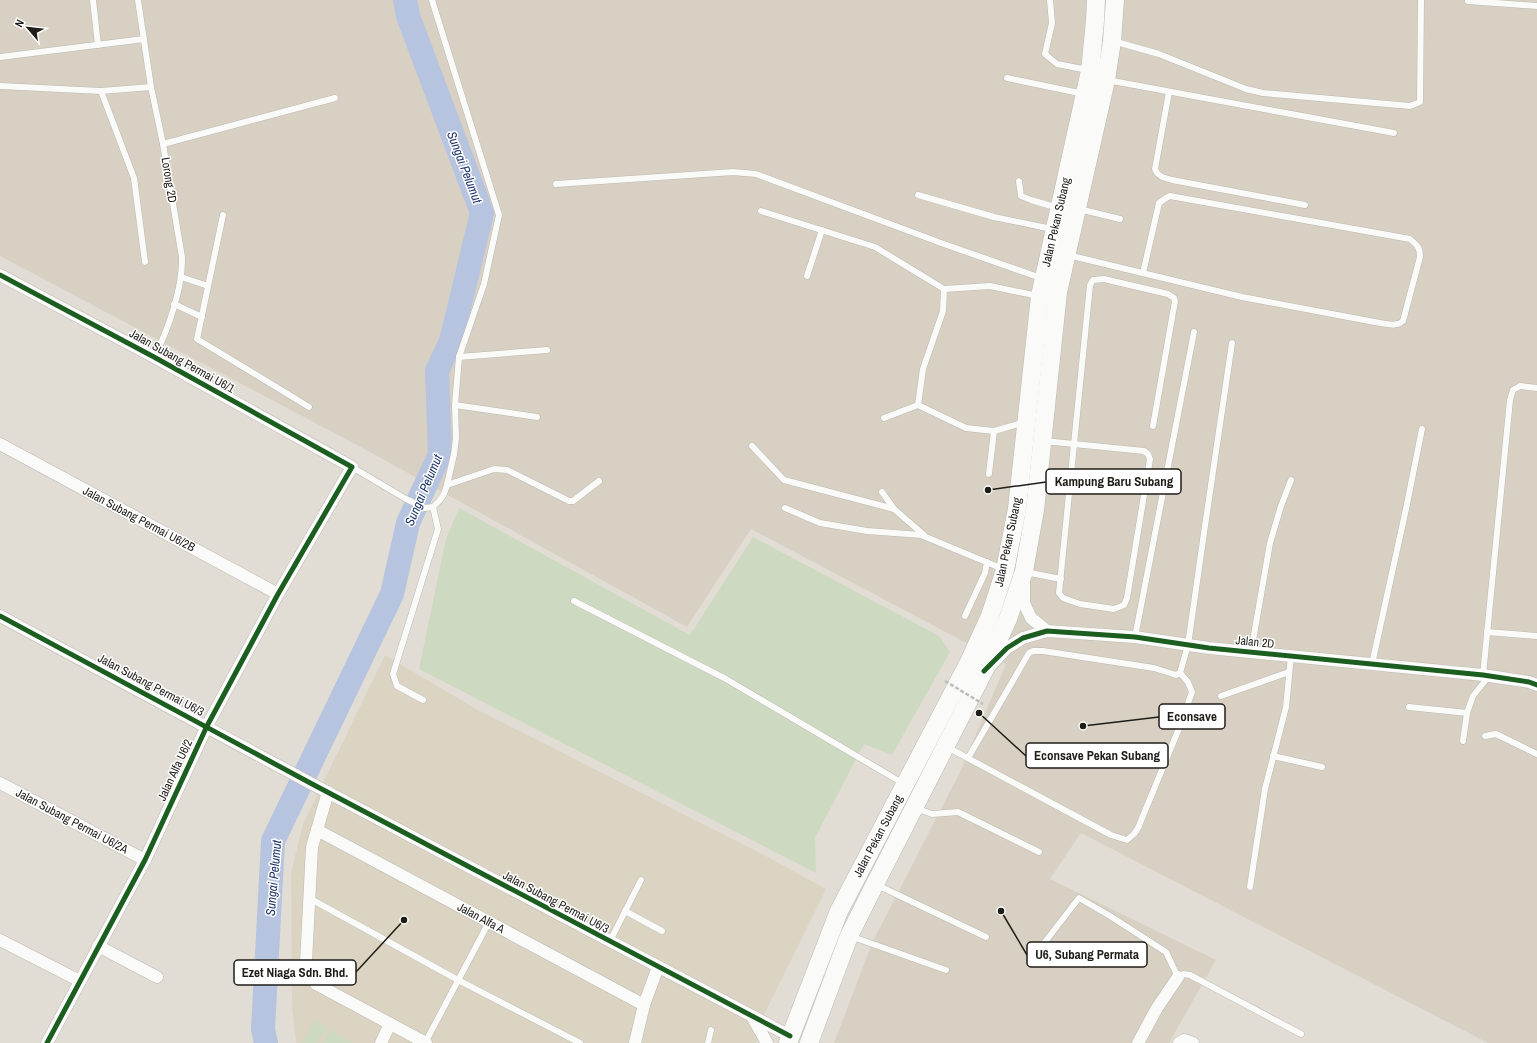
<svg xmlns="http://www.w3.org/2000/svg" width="1537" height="1043" viewBox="0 0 1537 1043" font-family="'Archivo Narrow',sans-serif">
  <rect width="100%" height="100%" fill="#e1ddd4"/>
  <path fill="#dbd4c3" d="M385,655L476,709L764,855L826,889L761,1021L757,1043H296L292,1005L291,873L303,824Z"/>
  <path fill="#d8d1c3" d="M0,0H1537V1043H1488L1081,833L1050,879L1216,960L1169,1043H834L872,943L959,774L1006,664L751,529L687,627L368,451L0,256Z"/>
  <g fill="#cdd9c0">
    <path d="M459,508L690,635L753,537L939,636L950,652L892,755L864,744L815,838L816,873L419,669L446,539Z"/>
    <path d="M314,1021L327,1027L318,1043H302Z"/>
    <path d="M330,1030L353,1043H323Z"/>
  </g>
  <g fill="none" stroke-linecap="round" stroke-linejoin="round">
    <path stroke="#b6c4df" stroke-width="24" d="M266,1043L263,1029L273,841L392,594L408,523L440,454L437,371L451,341L482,213L408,16L405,0"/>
    <defs>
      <g id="service">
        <path d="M93,0L98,45"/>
        <path d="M138,0L151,87L163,144L182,257C183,287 168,331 154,357"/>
        <path d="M1050,0L1052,23L1045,54L1057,64L1088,70"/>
        <path d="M1468,1L1537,6"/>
        <path d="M1113,41L1159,54L1246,89L1263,93L1410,106L1420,102L1421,0"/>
        <path d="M0,57L144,39"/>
        <path d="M1007,78L1084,94"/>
        <path d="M1107,80L1394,133"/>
        <path d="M0,86L101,91L151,87"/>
        <path d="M101,91L134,178L145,262"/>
        <path d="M1169,92L1155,169L1157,173L1162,177L1172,180L1305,205"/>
        <path d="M163,144L335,98"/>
        <path d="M1019,181L1021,196L1031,200L1058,208"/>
        <path d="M556,184L733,172L756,174L941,243L1041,278"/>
        <path d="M918,195L994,217L1052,229"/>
        <path d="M1079,209L1120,219"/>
        <path d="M761,211L875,247L944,289L990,286L1038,296"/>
        <path d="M223,215L197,339L309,407"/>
        <path d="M1068,255L1242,297L1380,323C1388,324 1397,327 1403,321L1420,257C1420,247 1417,245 1410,239L1170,196L1166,198L1159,203L1143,273"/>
        <path d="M807,276L822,230"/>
        <path d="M181,277L208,286"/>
        <path d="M174,304L202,317"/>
        <path d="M459,357L547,350"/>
        <path d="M455,405L537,417"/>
        <path d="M918,405L966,428L994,431L1025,422"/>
        <path d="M884,418L918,405L923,369L943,311L944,289"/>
        <path d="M1044,441L1074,444L1090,285L1093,280L1104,279L1168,294L1174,298L1175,301L1153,426"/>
        <path d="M1074,444L1144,451L1148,454L1150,459L1127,598L1124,605L1114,609L1080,604L1063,598L1059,593Z"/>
        <path d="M752,446L784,480L894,509"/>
        <path d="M352,467L406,499L425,508L433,507L439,501L444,494L447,485L454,454L456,438L455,405L459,357L484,284L499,215L432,0"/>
        <path d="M989,474L994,431"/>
        <path d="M447,485L494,469L507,470L569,501H573L599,481"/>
        <path d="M882,492L894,509L924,535"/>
        <path d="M785,508L820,523L867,531L921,535L1003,569"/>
        <path d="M1025,572L1061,579"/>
        <path d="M574,601L726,679L904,784"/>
        <path d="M965,616L985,573L987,562"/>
        <path d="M1487,632L1537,636"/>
        <path d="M1135,637L1194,332"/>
        <path d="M1251,652L1270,543L1281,506L1291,480"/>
        <path d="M1372,664L1406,509L1422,429"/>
        <path d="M1483,675L1510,400L1513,390L1520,386L1537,388"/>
        <path d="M1221,696L1289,672"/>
        <path d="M423,700L397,686L393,674L438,529L433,507"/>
        <path d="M1409,707L1467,713"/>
        <path d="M1485,736L1496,734L1537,754"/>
        <path d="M1463,741L1467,713L1473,696L1489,676"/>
        <path d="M947,747L1111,835L1127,840L1134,834L1138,828L1180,726L1192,692L1188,682L1180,673"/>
        <path d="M1273,756L1322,767"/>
        <path d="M968,758L1029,653L1033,651H1043L1154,668L1176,675L1180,673L1188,645L1205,526L1232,343"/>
        <path d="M915,808L932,814L958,812L1039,852"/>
        <path d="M877,885L986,937"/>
        <path d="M1250,887L1265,789L1286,707L1291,656"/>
        <path d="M309,898L458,980L580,1043"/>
        <path d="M625,911L662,931"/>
        <path d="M850,936L946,970"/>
        <path d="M610,941L641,880"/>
        <path d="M1031,960L1079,898L1110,916L1166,952L1178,977L1183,974L1190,975L1301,1034"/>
        <path d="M425,1043L489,922"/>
        <path d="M708,1043L711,1030"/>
      </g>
      <g id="minor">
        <path d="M0,275L154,357L352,467L278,594L207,726L145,860L47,1043"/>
        <path d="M0,444L278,594"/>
        <path d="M1024,583V603L1031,618L1047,631"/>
        <path d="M0,616L314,785L790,1036"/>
        <path d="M991,665L1007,648L1023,638L1047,631L1135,637L1209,648L1483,675L1529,682L1537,685"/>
        <path d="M0,783L145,860"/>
        <path d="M328,792L312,847L306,962L316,984L426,1043"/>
        <path d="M317,830L644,1005"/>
        <path d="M0,940L80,981"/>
        <path d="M98,946L157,977"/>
        <path d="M753,1018L767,1043"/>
        <path d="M381,1043L390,1024"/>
        <path d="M635,1043L644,1005L658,967"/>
        <path d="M1138,1043L1157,1008L1178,977"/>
        <path d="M1179,1043L1184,1040L1193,1043"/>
      </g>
      <g id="secondary">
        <path d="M788,1043L839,911L969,662L990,616L1005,570L1017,509L1040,296L1090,71L1095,21L1096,0"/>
        <path d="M809,1043L849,936L875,884L984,671L1008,619L1024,571L1035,510L1058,292L1106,80L1112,41L1115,0"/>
      </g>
    </defs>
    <use href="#service" stroke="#bbb9b1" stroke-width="7"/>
    <use href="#minor" stroke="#bbb9b1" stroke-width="13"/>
    <use href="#secondary" stroke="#bbb9b1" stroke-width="19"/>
    <use href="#service" stroke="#fafaf9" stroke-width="6"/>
    <use href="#minor" stroke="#fafaf9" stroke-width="12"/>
    <use href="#secondary" stroke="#fafaf9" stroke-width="18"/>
    <path stroke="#bfbdba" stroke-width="2.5" stroke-dasharray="4 2" stroke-linecap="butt" d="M945,681L983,704"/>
    <defs>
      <g id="cycleway">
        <path d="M0,275L154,357L352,467L278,594L207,726L145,860L47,1043"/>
        <path d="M0,616L314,785L790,1036"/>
        <path d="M984,671L1007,648L1023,638L1047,631L1135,637L1209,648L1483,675L1529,682L1537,685"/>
      </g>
    </defs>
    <use href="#cycleway" stroke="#fff" stroke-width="8"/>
    <use href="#cycleway" stroke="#1b5e20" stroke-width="5"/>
  </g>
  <g text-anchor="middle" stroke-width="3" stroke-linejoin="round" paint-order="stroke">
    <g font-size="12" fill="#1f1d17" stroke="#fff">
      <text transform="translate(169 180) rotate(81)" y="4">Lorong 2D</text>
      <text transform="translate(1056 222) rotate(-77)" y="4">Jalan Pekan Subang</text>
      <text transform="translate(182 361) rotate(29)" y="4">Jalan Subang Permai U6/1</text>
      <text transform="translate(139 519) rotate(28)" y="4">Jalan Subang Permai U6/2B</text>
      <text transform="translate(1008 542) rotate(-78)" y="4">Jalan Pekan Subang</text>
      <text transform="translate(1255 642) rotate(6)" y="4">Jalan 2D</text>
      <text transform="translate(151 685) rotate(28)" y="4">Jalan Subang Permai U6/3</text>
      <text transform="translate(175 770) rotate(-65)" y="4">Jalan Alfa U6/2</text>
      <text transform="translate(72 821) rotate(28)" y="4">Jalan Subang Permai U6/2A</text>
      <text transform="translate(878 836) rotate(-62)" y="4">Jalan Pekan Subang</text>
      <text transform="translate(556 902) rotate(28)" y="4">Jalan Subang Permai U6/3</text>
      <text transform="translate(481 918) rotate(28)" y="4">Jalan Alfa A</text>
    </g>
    <g font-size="13" font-style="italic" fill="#1d3468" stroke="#fff">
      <text transform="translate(465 167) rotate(69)" y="5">Sungai Pelumut</text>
      <text transform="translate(423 490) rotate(-67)" y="5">Sungai Pelumut</text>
      <text transform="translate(273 878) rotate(-85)" y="5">Sungai Pelumut</text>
    </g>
  </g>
  <path fill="none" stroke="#1f1d17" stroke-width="1.5" d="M988 490L1046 482M1083 726L1159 717M979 713L1026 756M1001 911L1027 955M404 920L356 972"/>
  <g fill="#1f1d17" stroke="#fff" stroke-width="1.5">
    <circle cx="988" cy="490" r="4"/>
    <circle cx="1083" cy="726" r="4"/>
    <circle cx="979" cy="713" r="4"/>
    <circle cx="1001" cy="911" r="4"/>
    <circle cx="404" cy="920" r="4"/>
  </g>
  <g fill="#fff" stroke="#1f1d17" stroke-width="1.5">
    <rect x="1046" y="469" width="135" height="25" rx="4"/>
    <rect x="1159" y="704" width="66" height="25" rx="4"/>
    <rect x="1026" y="743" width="142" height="25" rx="4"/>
    <rect x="1027" y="942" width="120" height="25" rx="4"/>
    <rect x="234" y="960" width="122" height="25" rx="4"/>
  </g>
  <g font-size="13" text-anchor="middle" font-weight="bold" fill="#1f1d17">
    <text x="1114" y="486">Kampung Baru Subang</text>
    <text x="1192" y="721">Econsave</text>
    <text x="1097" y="760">Econsave Pekan Subang</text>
    <text x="1087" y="959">U6, Subang Permata</text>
    <text x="295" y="977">Ezet Niaga Sdn. Bhd.</text>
  </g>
  <g transform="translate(28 28) rotate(298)" stroke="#ffffff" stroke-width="3" paint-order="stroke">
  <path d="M0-3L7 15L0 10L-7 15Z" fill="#1f1d17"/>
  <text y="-6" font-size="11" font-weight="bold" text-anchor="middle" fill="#1f1d17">N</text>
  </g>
</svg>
